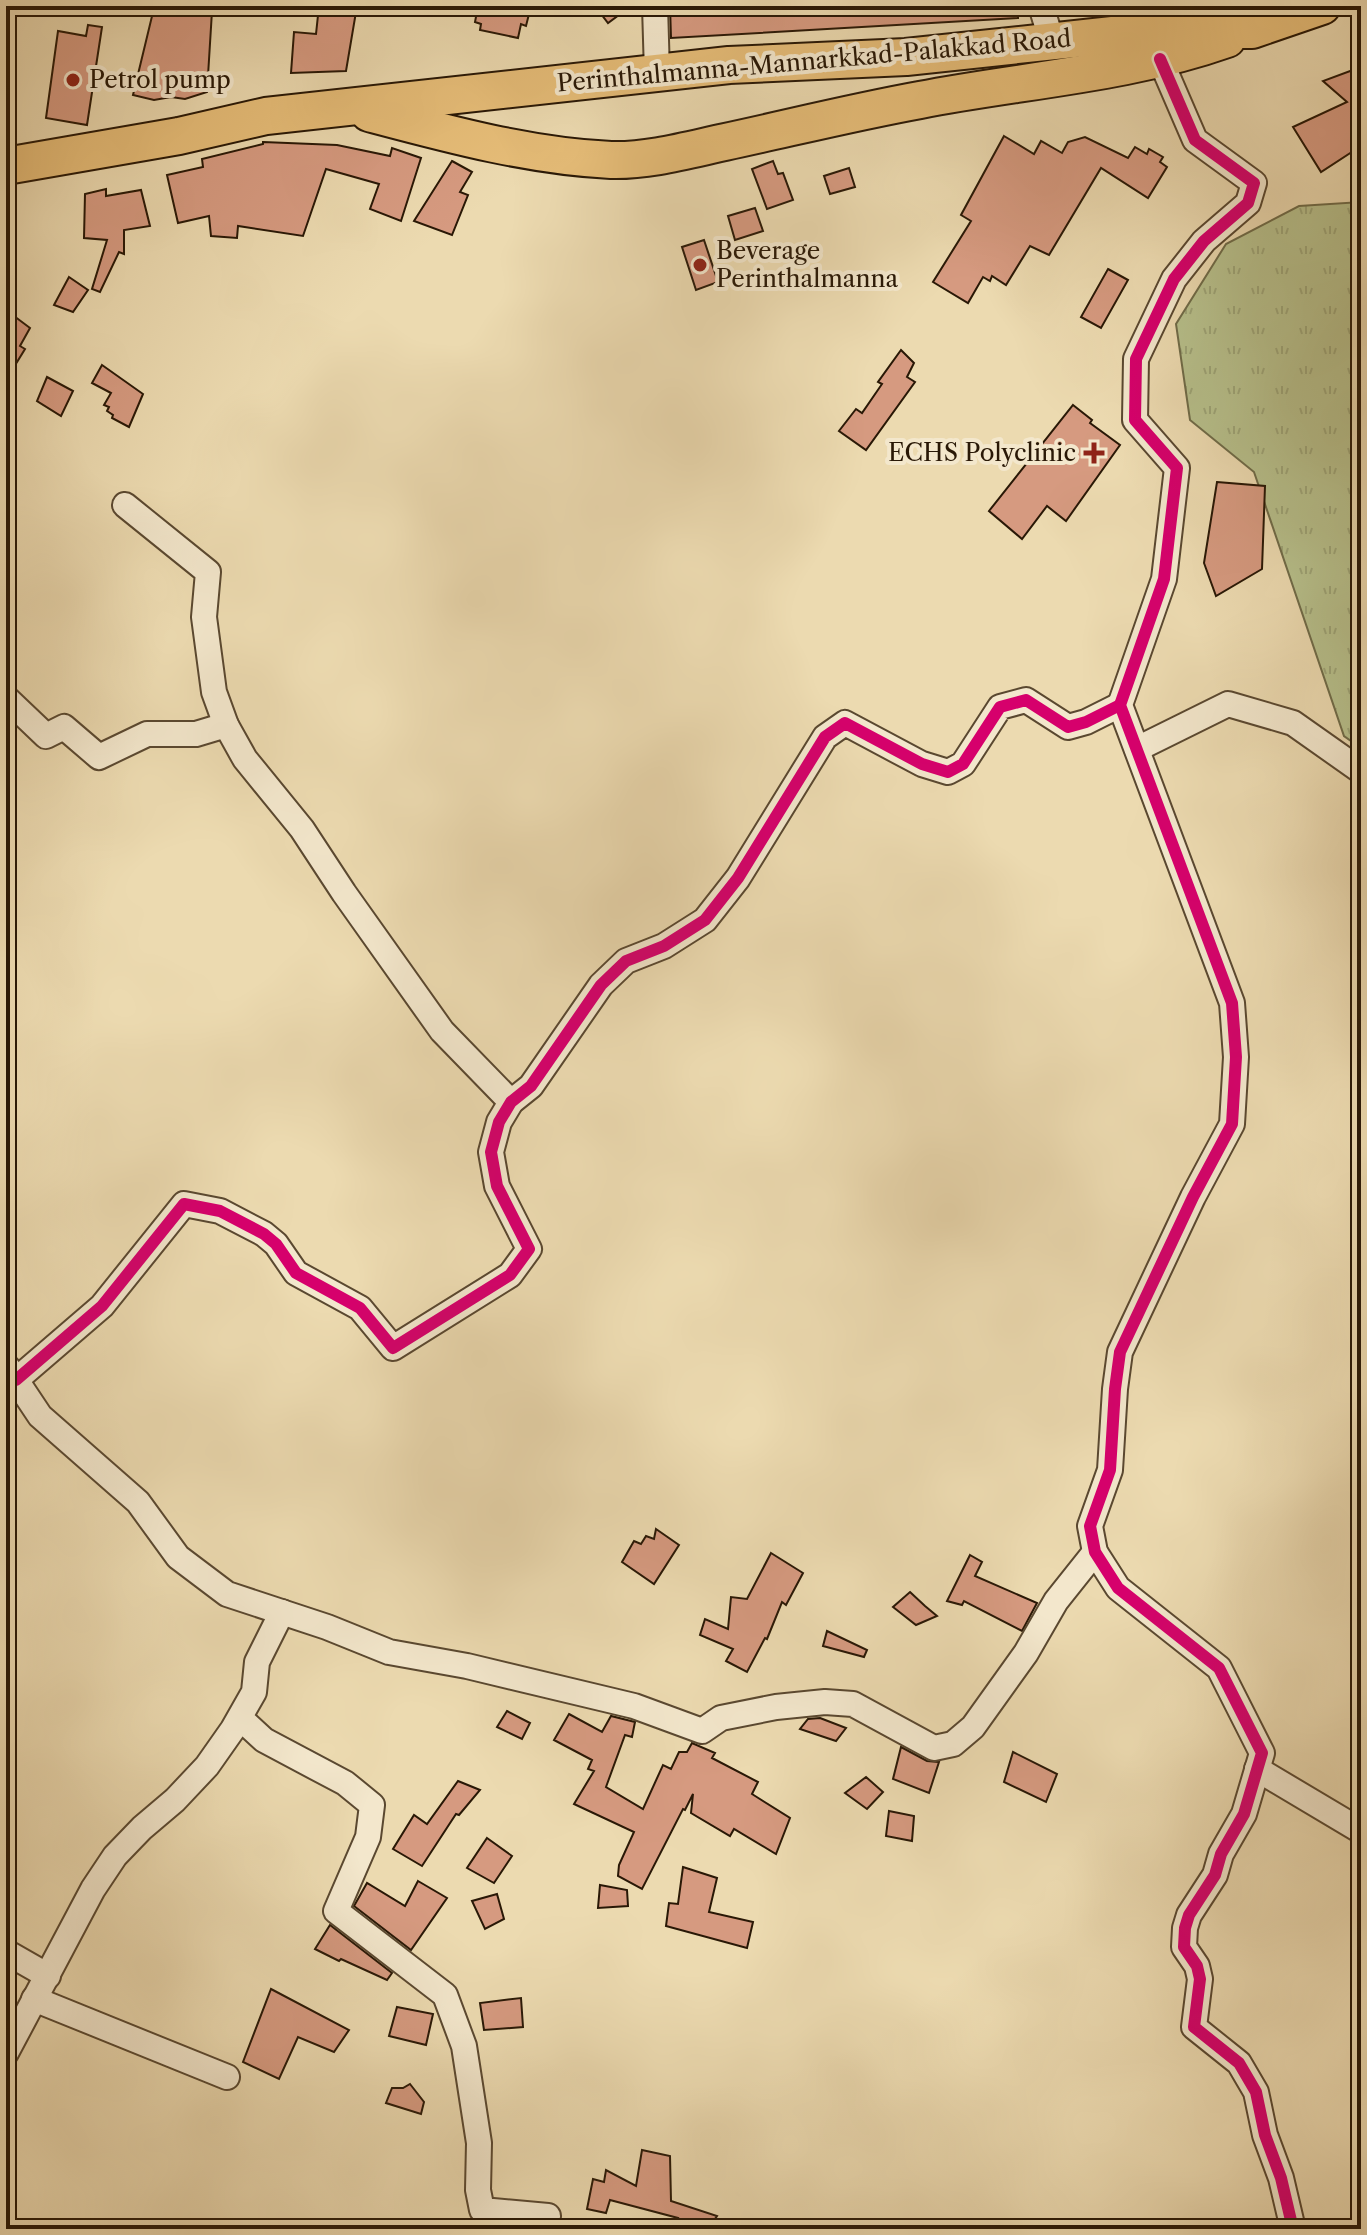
<svg xmlns="http://www.w3.org/2000/svg" width="1367" height="2235" viewBox="0 0 1367 2235" font-family="'Libre Caslon Text',serif">
  <defs>
    <pattern id="grass-tufts" width="24" height="20" patternUnits="userSpaceOnUse" patternTransform="scale(2)"><rect width="24" height="20" fill="#b7c08c"/><path d="M3 7l-1-3M5 7V3M7 7l1-3M15 17l-1-3M17 17v-4M19 17l1-3" fill="none" stroke="#9da477"/></pattern>
  </defs>
  <rect width="100%" height="100%" fill="#ecdab0"/>
  <filter id="stains"><feTurbulence type="fractalNoise" baseFrequency=".0025" numOctaves="4"/><feColorMatrix values="0 0 0 0 .2 0 0 0 0 .09 0 0 0 0 .02 0 0 0 .5 -.17"/></filter>
  <radialGradient id="worn" r=".72"><stop offset=".6" stop-color="#630" stop-opacity="0"/><stop offset="1" stop-color="#630" stop-opacity=".3"/></radialGradient>
  <path fill="url(#grass-tufts)" stroke="#706c49" stroke-width="2" d="M1361,202V748L1344,736L1254,472L1190,420L1176,324L1226,244L1299,206Z"/>
  <g fill="#d69a80" stroke="#291806" stroke-width="2">
    <path d="M319,6H357L346,71L291,73L294,32L316,34Z"/>
    <path d="M478,6H524V9L530,10L526,26L521,24L518,38L480,30L481,24L475,22Z"/>
    <path d="M595,6H631L608,23Z"/>
    <path d="M670,6H1018V18L671,38Z"/>
    <path d="M180,8L212,11L207,92L185,99L171,97L154,100L133,95L153,12L179,14Z"/>
    <path d="M88,25L102,27L87,125L46,118L58,31L86,36Z"/>
    <path d="M1361,67V146L1321,172L1293,127L1347,102L1323,81Z"/>
    <path d="M1004,136L1034,154L1041,141L1062,153L1068,142L1085,137L1128,158L1135,147L1147,154L1149,149L1163,157L1160,162L1167,167L1148,198L1101,168L1049,255L1030,246L1006,285L992,276L990,281L983,277L968,303L933,282L971,221L961,215Z"/>
    <path d="M263,142L337,145L390,156L392,148L421,158L401,221L370,209L379,184L326,169L303,236L238,226L237,238L211,236L209,216L178,223L167,175L203,167L202,159L263,144Z"/>
    <path d="M452,161L472,172L460,192L468,195L452,235L414,221Z"/>
    <path d="M773,161L778,174L783,173L793,200L767,209L752,169Z"/>
    <path d="M849,168L855,187L830,194L824,176Z"/>
    <path d="M106,189V196L141,190L150,226L124,230V254L119,252L100,292L92,289L107,240L84,238L85,194Z"/>
    <path d="M755,208L763,231L735,240L728,216Z"/>
    <path d="M704,240L718,282L696,290L682,247Z"/>
    <path d="M1108,269L1128,280L1101,328L1081,317Z"/>
    <path d="M69,277L88,290L73,312L54,305Z"/>
    <path d="M6,310L30,328L20,346L25,349L6,380Z"/>
    <path d="M901,350L914,363L907,377L915,382L866,450L839,431L856,409L862,413L882,384L878,382Z"/>
    <path d="M102,365L143,394L129,427L112,418L113,415L107,411L109,407L104,405L111,393L92,383Z"/>
    <path d="M47,377L73,391L61,416L37,401Z"/>
    <path d="M1073,405L1092,420L1090,423L1120,445L1066,521L1047,506L1022,539L989,511Z"/>
    <path d="M1217,482L1265,486L1262,569L1216,596L1204,563Z"/>
    <path d="M656,1529L679,1545L654,1584L622,1562L634,1541L641,1544L646,1536L654,1539Z"/>
    <path d="M771,1553L803,1573L786,1605L782,1602L767,1639L765,1638L747,1672L726,1661L733,1649L700,1635L705,1619L728,1629L731,1597L747,1599Z"/>
    <path d="M970,1555L982,1562L975,1576L1037,1603L1022,1631L964,1601L962,1605L947,1601Z"/>
    <path d="M910,1592L925,1606L937,1616L916,1625L893,1607Z"/>
    <path d="M827,1631L867,1650L864,1657L823,1646Z"/>
    <path d="M507,1711L530,1723L522,1739L497,1727Z"/>
    <path d="M569,1714L602,1732L611,1716L635,1722L632,1737L625,1735L606,1787L643,1809L663,1765L671,1769L679,1752H687L692,1743L715,1753L712,1758L758,1782L752,1794L790,1818L776,1854L734,1829L730,1836L691,1813L693,1794L685,1810L683,1809L642,1889L618,1876L619,1865L634,1832L574,1804L594,1771L588,1769L592,1760L554,1740Z"/>
    <path d="M820,1718L846,1728L836,1741L800,1729L808,1719Z"/>
    <path d="M901,1747L927,1761L939,1762L929,1793L893,1779Z"/>
    <path d="M1013,1752L1057,1774L1046,1802L1004,1782Z"/>
    <path d="M866,1777L883,1792L867,1809L845,1793Z"/>
    <path d="M458,1781L480,1790L459,1815L456,1814L422,1866L393,1849L414,1815L427,1824Z"/>
    <path d="M889,1811L914,1816L912,1841L886,1836Z"/>
    <path d="M487,1838L512,1856L494,1883L467,1868Z"/>
    <path d="M683,1867L717,1878L709,1912L753,1922L747,1948L666,1926L669,1903L678,1904Z"/>
    <path d="M418,1881L447,1898L411,1950L354,1906L367,1883L405,1906Z"/>
    <path d="M600,1885L627,1890L628,1906L598,1908Z"/>
    <path d="M497,1894L504,1919L485,1929L472,1901Z"/>
    <path d="M330,1925L392,1973L387,1980L341,1959L339,1961L315,1949Z"/>
    <path d="M271,1989L349,2030L334,2052L298,2037L279,2079L243,2062Z"/>
    <path d="M521,1998L523,2027L484,2030L480,2003Z"/>
    <path d="M397,2007L433,2014L426,2045L389,2036Z"/>
    <path d="M410,2084L424,2102L421,2114L386,2103L392,2088H403Z"/>
    <path d="M642,2150L670,2156L671,2201L717,2216L708,2229H673L678,2218L610,2200L606,2213L587,2209L593,2179L604,2182L606,2170L636,2186Z"/>
  </g>
  <g fill="none" stroke-linecap="round" stroke-linejoin="round">
    <defs>
      <g id="minor">
        <path d="M655,6L657,73"/>
        <path d="M1041,6L1052,42"/>
        <path d="M1160,59L1195,140L1254,183L1248,203L1204,241L1174,279L1136,359L1135,420L1177,468L1164,579L1120,705L1232,1003L1236,1057L1232,1124L1193,1197L1120,1352L1115,1389L1110,1470L1090,1526L1095,1552L1118,1588L1219,1668L1262,1753L1244,1814L1221,1854L1215,1875L1189,1915L1185,1928L1184,1947L1197,1966L1200,1979L1194,2027L1239,2063L1256,2092L1265,2135L1281,2178L1293,2229"/>
        <path d="M125,505L208,572L204,617L214,692L226,725L245,759L302,829L344,893L442,1031L511,1102"/>
        <path d="M6,698L46,736L64,727L99,757L147,734H196L226,725"/>
        <path d="M1137,749L1228,704L1293,723L1361,771"/>
        <path d="M8,1368L40,1416L138,1502L178,1557L227,1594L327,1627L389,1652L467,1666L634,1706L702,1731L721,1718L776,1707L825,1702L853,1704L934,1748L953,1744L973,1727L1026,1653L1056,1601L1095,1552"/>
        <path d="M16,1380L102,1306L184,1204L220,1211L264,1234L276,1244L296,1273L360,1308L393,1348L510,1275L529,1249L497,1186L491,1152L499,1122L511,1102L531,1086L601,985L626,961L664,946L705,920L738,878L825,737L845,723L922,764L948,772L963,764L1000,707L1026,700L1068,727L1086,722L1120,705"/>
        <path d="M240,1718L264,1740L345,1783L372,1805L368,1837L336,1911L445,1995L464,2046L479,2143L478,2190L482,2210L548,2216"/>
        <path d="M1257,1769L1361,1831"/>
        <path d="M6,1952L48,1976"/>
        <path d="M34,1999L227,2077"/>
        <path d="M6,2053L93,1889L115,1856L142,1828L175,1800L207,1766L233,1729L254,1692L257,1662L282,1612"/>
      </g>
      <g id="highway">
        <path d="M369,113C448,134 529,156 611,160C649,161 688,150 725,142C790,128 854,112 920,100C1023,80 1128,74 1227,39"/>
        <path d="M6,166L179,136L266,116L729,65L906,57L1159,30H1252L1322,6"/>
      </g>
    </defs>
    <use href="#minor" stroke="#5a4830" stroke-width="28"/>
    <use href="#highway" stroke="#291806" stroke-width="40"/>
    <use href="#minor" stroke="#f3e7cc" stroke-width="24"/>
    <use href="#highway" stroke="#e6bd78" stroke-width="36"/>
    <defs>
      <g id="cycleway">
        <path d="M1160,59L1195,140L1254,183L1248,203L1204,241L1174,279L1136,359L1135,420L1177,468L1164,579L1120,705L1232,1003L1236,1057L1232,1124L1193,1197L1120,1352L1115,1389L1110,1470L1090,1526L1095,1552L1118,1588L1219,1668L1262,1753L1244,1814L1221,1854L1215,1875L1189,1915L1185,1928L1184,1947L1197,1966L1200,1979L1194,2027L1239,2063L1256,2092L1265,2135L1281,2178L1293,2229"/>
        <path d="M16,1380L102,1306L184,1204L220,1211L264,1234L276,1244L296,1273L360,1308L393,1348L510,1275L529,1249L497,1186L491,1152L499,1122L511,1102L531,1086L601,985L626,961L664,946L705,920L738,878L825,737L845,723L922,764L948,772L963,764L1000,707L1026,700L1068,727L1086,722L1120,705"/>
      </g>
    </defs>
    <use href="#cycleway" stroke="#f3e7cc" stroke-width="17"/>
    <use href="#cycleway" stroke="#d6006c" stroke-width="12"/>
  </g>
  <g fill="#8f2418" stroke="#f3e7cc" stroke-width="3">
    <circle cx="73" cy="80" r="8"/>
    <circle cx="700" cy="265" r="8"/>
    <path d="M1090 441h8v8h8v8h-8v8h-8v-8h-8v-8h8z"/>
  </g>
  <g text-anchor="middle" stroke-width="8" stroke-linejoin="round" paint-order="stroke">
    <g font-size="24" fill="#291806" stroke="#f3e7cc">
      <text transform="translate(814 61) rotate(-5)" y="8">Perinthalmanna-Mannarkkad-Palakkad Road</text>
    </g>
    <g font-size="24" fill="#291806" stroke="#f3e7cc" text-anchor="start">
      <text x="89" y="88">Petrol pump</text>
      <text x="716" y="259">Beverage<tspan x="716" dy="28">Perinthalmanna</tspan></text>
      <text x="1076" y="461" text-anchor="end">ECHS Polyclinic</text>
    </g>
  </g>
  <rect width="1367" height="2235" fill="none" stroke="#ecdab0" stroke-width="32"/>
  <rect x="8" y="8" width="1351" height="2219" fill="none" stroke="#291806" stroke-width="4"/>
  <rect x="16" y="16" width="1335" height="2203" fill="none" stroke="#291806" stroke-width="2"/>
  <rect width="100%" height="100%" filter="url(#stains)"/>
  <rect width="100%" height="100%" fill="url(#worn)"/>
</svg>
